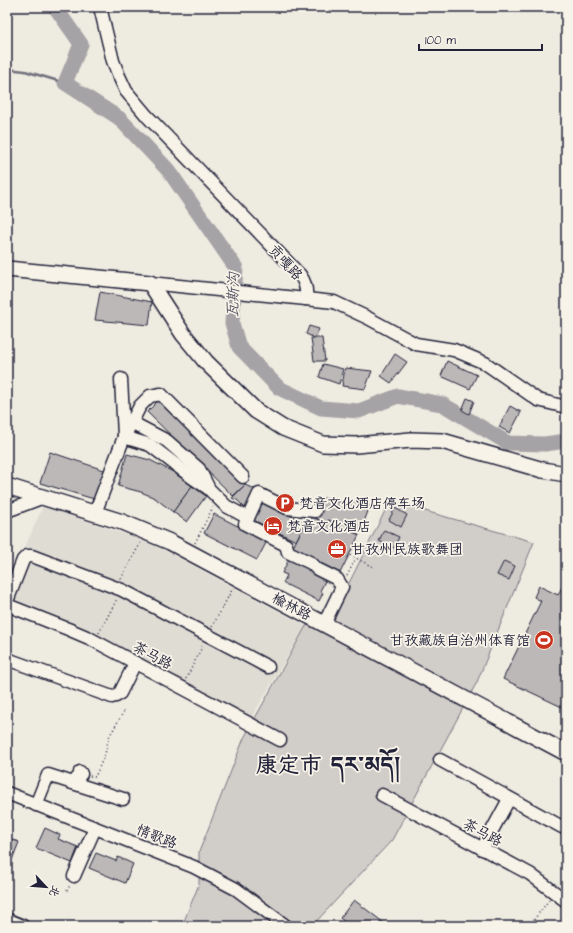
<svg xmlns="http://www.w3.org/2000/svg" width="573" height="933" viewBox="0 0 573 933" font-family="'Architects Daughter','LXGW WenKai TC','Noto Serif Tibetan',sans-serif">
  <rect width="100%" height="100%" fill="#eeebe1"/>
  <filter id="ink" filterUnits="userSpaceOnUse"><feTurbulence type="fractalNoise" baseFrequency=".025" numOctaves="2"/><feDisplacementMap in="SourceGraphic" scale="8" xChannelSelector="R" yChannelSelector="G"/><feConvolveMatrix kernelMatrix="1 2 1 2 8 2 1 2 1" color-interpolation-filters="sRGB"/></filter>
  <g filter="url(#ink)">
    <path fill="#dfdcd4" d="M43,506L151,543L306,626L251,718L110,641L7,598V589Z"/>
    <path fill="#d1cdc9" stroke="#7a7882" d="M390,501L534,542L477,682L392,840L312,926H182L199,884V852L244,738L306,626L330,621Z"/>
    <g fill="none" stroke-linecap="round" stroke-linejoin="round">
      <path stroke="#716f7b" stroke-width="2.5" d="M7,69L25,71L65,83"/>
      <path stroke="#a6a3a6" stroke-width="15" d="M55,7L81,44L65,83L119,118L169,171L236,268L232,323L239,347L279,388L321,408L359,411L398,396L442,404L508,443L545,444L566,441"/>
    </g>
    <g fill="#bbb8b7" stroke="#22223b">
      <path d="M100,292L152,302L149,325L95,320Z"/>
      <path d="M309,326L319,329L315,338L306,334Z"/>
      <path d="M311,338H322L325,361H314Z"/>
      <path d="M395,354L407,362L391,383L381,376Z"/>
      <path d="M447,361L477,375L470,389L441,376Z"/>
      <path d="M323,364L343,369L339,384L319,377Z"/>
      <path d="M345,368L372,371L365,389L342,386Z"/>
      <path d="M467,398L474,401L469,414L462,410Z"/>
      <path d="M158,401L245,485L233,496L147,412Z"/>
      <path d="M510,406L521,412L510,433L499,427Z"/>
      <path d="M50,452L104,470L94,499L40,483Z"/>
      <path d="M127,454L150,460L173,472L192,486L173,512L155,498L141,492L118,486Z"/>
      <path d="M245,485L257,490L247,510L237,500L232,498Z"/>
      <path d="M192,486L206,496L187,522L173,512Z"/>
      <path d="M323,498L340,502L348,501H359L370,506L359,535L328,520L326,524L316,518Z"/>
      <path d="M260,501L305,523L296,541L251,519Z"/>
      <path d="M395,508L407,515L401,527L389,520Z"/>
      <path d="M214,514L267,541L257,560L204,533Z"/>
      <path d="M313,517L326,524L328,520L359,535L340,573L292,549L307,520L310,521Z"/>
      <path d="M384,530L399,537L394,548L379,541Z"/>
      <path d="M290,557L310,567L308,570L326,579L320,591L323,593L319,601L283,583L287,575L282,573Z"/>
      <path d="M504,561L515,566L509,580L497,575Z"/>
      <path d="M566,579V709L503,679L541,601L534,597L539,586L558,595Z"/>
      <path d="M45,828L60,835L58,839L78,847L72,863L36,848Z"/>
      <path d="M7,838L19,842L12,860L7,858Z"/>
      <path d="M96,853L116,861L118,857L133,864L125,883L89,868Z"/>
      <path d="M354,900L388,926H350L340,918Z"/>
    </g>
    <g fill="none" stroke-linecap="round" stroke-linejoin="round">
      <defs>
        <g id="minor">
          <path d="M100,7L113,61L119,76L126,91L147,116L300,275C306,283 307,290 306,299L150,283"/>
          <path d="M306,299L334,302L368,318L416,344L454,350L485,363L538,400L566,407"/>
          <path d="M121,379L124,435"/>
          <path d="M131,422L167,441L199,469L208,487"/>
          <path d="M124,437L140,406L150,396L161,394L243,477"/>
          <path d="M7,511L44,497"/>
          <path d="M95,513L124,437L150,445L193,478L208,488L226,506L248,518L245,524L286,545L288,552L311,563L317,569L337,579L342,587L324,624"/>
          <path d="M248,518L259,494L287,508L315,511"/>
          <path d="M7,601L23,560L27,556H32L122,590L268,667"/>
          <path d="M7,605L68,629L89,638L280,740"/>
          <path d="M7,659L112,697L116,696L120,693L135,663"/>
          <path d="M440,760L562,827"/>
          <path d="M73,783L81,774L80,772"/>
          <path d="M7,793L194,867L236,889L286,926"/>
          <path d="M382,795L530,874L566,901"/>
          <path d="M36,805L48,775L123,799"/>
          <path d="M482,849L509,799"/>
          <path d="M74,876L95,828"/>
          <path d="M8,920L23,926"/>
        </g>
        <g id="major">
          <path d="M7,269L150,283L183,334L206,362L256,411L283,428L323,444L356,445L411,440L442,441L543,470L566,474"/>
          <path d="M7,486L122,522L170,542L566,753"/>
        </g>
      </defs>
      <use href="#minor" stroke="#22223b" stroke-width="15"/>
      <use href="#major" stroke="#22223b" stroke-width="18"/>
      <g stroke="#22223b" stroke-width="1.5" stroke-dasharray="1 3" stroke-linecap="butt">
        <path d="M195,543L213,507"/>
        <path d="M350,555L373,567"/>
        <path d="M347,576L356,558"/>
        <path d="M121,579L141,542"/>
        <path d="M212,627L233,588"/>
        <path d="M99,633L117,599"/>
        <path d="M186,679L203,645"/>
        <path d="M90,776L95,777L105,754L109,737L124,711"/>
        <path d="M67,891L70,885"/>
        <path d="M529,926L549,900"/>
      </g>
      <use href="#minor" stroke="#f7f3e8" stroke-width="12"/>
      <use href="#major" stroke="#f7f3e8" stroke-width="15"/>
    </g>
  </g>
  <defs>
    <symbol id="parking-disc" viewBox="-11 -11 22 22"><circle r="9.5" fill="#c8321e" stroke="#f7f3e8"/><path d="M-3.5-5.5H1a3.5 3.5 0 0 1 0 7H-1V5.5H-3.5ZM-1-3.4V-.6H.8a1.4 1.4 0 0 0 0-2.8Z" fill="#fff"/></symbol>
    <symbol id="hotel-disc" viewBox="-11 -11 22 22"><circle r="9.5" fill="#c8321e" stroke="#f7f3e8"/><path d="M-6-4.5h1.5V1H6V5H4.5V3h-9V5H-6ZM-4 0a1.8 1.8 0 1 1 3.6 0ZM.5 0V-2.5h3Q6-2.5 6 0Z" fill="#fff"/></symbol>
    <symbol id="office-disc" viewBox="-11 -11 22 22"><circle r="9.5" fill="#c8321e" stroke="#f7f3e8"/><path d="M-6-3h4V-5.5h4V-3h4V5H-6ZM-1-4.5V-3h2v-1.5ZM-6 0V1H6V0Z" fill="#fff"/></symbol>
    <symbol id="stadium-disc" viewBox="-11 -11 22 22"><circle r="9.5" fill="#c8321e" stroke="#f7f3e8"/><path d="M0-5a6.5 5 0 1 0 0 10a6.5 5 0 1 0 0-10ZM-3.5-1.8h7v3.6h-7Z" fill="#fff"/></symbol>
  </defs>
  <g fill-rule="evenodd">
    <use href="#parking-disc" x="274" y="492" width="22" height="22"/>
    <use href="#hotel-disc" x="262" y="515" width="22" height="22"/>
    <use href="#office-disc" x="326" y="538" width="22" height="22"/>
    <use href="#stadium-disc" x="533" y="629" width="22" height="22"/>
  </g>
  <g text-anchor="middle" stroke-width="3.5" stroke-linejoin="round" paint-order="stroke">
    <g font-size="14" fill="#22223b" stroke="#f7f3e8">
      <text transform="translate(286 262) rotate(48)" y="5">贡嘎路</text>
      <text transform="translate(292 606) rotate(28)" y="5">榆林路</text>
      <text transform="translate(153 655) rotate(28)" y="5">茶马路</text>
      <text transform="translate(483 832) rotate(28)" y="5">茶马路</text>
      <text transform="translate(157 836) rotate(21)" y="5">情歌路</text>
    </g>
    <g font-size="14" fill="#22223b" stroke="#f7f3e8" text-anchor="start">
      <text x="299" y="508">梵音文化酒店停车场</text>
      <text x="287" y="531">梵音文化酒店</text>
      <text x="351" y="554">甘孜州民族歌舞团</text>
      <text x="530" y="645" text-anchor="end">甘孜藏族自治州体育馆</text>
    </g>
    <g font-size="15" font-style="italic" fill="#504f60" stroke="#f7f3e8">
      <text transform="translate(233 295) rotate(-89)" y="5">瓦斯沟</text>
    </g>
    <g font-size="22" font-weight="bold" fill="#22223b" stroke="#f7f3e8">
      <text x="328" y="772">康定市 དར་མདོ།</text>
    </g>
  </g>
  <rect width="573" height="933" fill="none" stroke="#f7f3e8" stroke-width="24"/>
  <rect x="12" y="12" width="549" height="909" fill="none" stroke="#22223b" stroke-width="1.5" filter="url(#ink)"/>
  <g transform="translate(46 887) rotate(116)" stroke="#f7f3e8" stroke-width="3" paint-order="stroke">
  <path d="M0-3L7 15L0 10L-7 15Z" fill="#22223b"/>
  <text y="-6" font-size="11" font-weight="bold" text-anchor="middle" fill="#22223b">北</text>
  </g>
  <path d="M419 44v6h123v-6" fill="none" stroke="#22223b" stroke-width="2"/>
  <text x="425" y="44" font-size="12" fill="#22223b" stroke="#f7f3e8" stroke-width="3" paint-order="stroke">100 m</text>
</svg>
